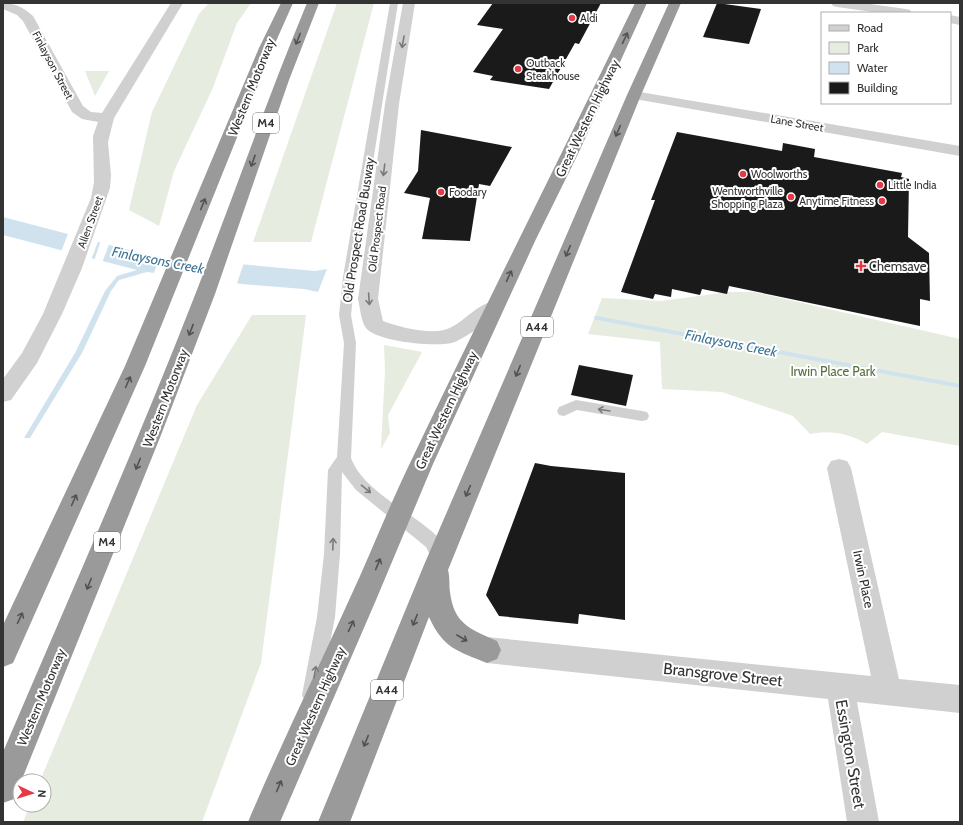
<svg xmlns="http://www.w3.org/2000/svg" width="963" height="825" viewBox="0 0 963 825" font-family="Cabin,sans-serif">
  <rect width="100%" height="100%" fill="#fff"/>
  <g fill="#e6ecdf">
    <path d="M209,3H251L237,23L212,90L174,171L159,226L129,210L152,112L199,14Z"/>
    <path d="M337,3H374L311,242H253Z"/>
    <path d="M85,71H109L95,96Z"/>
    <path d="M728,292H754L960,339V446L882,432L867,444C848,433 830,430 810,434L793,416L722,392L662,389L660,342L588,334L602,298L661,301Z"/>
    <path d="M252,315H306L261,663L202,822H23L30,805H44V781H40L197,405Z"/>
    <path d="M384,345L422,352L388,415L390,433L381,449L385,370Z"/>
  </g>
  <path fill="#cfe2ee" d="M3,217L152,256L315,271L327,269L318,292L304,289L242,284L147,272L119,280L111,291L82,353L30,438H24L75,353L105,291L117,276L137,270L3,235Z"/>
  <g fill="#fff">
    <path d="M69,231L99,239L91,260L61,252Z"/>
    <path d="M101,240L110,242L102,263L94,261Z"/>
    <path d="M161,255L244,263L236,286L153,275Z"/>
  </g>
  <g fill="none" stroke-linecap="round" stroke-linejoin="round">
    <path fill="#cfe2ee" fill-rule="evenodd" d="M595,316H597L960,384V388L597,320H595L594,318Z"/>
  </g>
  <g fill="#1a1a1a">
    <path d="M493,3H601L579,44L575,43L549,89L490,80L493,76L473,72L503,29L477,25Z"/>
    <path d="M717,3L761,9L749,44L703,37Z"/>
    <path d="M421,130L512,147L490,186L479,184L470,241L422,239L430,198L404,193L418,171Z"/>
    <path d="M677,132L782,151L783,143L815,149L814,157L902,173L901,177L909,179L908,237L929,253L930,301L920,299V326L729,286L727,294L702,289L700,295L672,289L671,297L655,294L653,299L621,292L655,200H651Z"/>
    <path d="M579,365L633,375L626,406L571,395Z"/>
    <path d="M535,463L551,466L625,473V620L579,614L578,624L499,616L486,595Z"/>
  </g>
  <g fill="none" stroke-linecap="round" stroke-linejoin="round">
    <g fill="#d0d0d0" fill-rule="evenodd">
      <path d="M390,3H398L355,277L351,315L356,343L351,458C363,491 412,512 437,536C442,541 445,551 448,558L446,563L440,565L434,563L426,547L356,490L342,472L340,554L335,617L320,695L317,701L311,704L305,701L302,695L317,617L324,554L328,470L337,457L344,343L339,315L343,277Z"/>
      <path d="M576,400L642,411L647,412L649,416L647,420L642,421L577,410L564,416L559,415L557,411L559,407Z"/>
    </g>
    <g fill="#d0d0d0" fill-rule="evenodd">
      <path d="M3,3C15,3 24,8 33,16L83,106L91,112L102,113L171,3H183L114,118L108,142L111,175L110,188L82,268L62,314L37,363L11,400L3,402V379L22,353L43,314L91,198L94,182L93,136L98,122L82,119L72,112L23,21L17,15L3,9Z"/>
      <path d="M403,3H415L399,104L378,299L383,321C398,327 428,334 444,330C464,325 480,297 501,302L504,307L501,312C486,322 472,334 455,342C439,348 377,342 366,328C361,322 360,307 358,299L385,104Z"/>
      <path d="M831,3H863L906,9L910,10L912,13H880L837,7L833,6Z"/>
      <path d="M950,15L960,17V25L950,23Z"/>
      <path d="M634,91L960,146V156L629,98L627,95L629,92Z"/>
      <path d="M839,459L847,461L851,468L899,679L960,685V713L857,702L879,822H847L828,699L487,663L477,659L473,650L477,641L487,637L871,676L827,468L831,461Z"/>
    </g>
    <g fill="#9a9a9a" fill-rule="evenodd">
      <path d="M281,3H293L273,48L145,366L13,663L3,667V625L125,366L259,48Z"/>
      <path d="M307,3H319L289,80L215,294L161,435L14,799L3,803V752C68,600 135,449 195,295C233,198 267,99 307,3Z"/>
      <path d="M635,3H647L578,154L536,239L433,464L376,600L280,822H248C280,746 316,673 350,598C371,553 389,506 411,461C484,308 561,156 635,3Z"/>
      <path d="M669,3H681L641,95L448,570C450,577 449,585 450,592C454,624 470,629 497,641L501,650L497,659L487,663C457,651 443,648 429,617L350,822H318L424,565L627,95Z"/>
    </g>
  </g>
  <defs><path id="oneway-shaft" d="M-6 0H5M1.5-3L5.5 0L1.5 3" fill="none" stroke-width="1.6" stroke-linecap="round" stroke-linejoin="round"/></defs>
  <g stroke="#525252">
    <use href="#oneway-shaft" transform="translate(625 38) rotate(-65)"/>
    <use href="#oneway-shaft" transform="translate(298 39) rotate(112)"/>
    <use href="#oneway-shaft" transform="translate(618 131) rotate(113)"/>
    <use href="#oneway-shaft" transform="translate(253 161) rotate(110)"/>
    <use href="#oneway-shaft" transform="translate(203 204) rotate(-68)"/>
    <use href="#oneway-shaft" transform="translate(568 251) rotate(113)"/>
    <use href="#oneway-shaft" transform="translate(509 276) rotate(-65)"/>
    <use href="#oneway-shaft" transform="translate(191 330) rotate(111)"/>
    <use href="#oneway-shaft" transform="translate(518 371) rotate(112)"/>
    <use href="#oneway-shaft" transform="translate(128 382) rotate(-66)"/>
    <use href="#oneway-shaft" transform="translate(138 464) rotate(112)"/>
    <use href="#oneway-shaft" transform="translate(468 491) rotate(113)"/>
    <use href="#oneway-shaft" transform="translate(74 500) rotate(-66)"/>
    <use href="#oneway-shaft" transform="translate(378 564) rotate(-67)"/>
    <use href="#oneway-shaft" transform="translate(89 584) rotate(112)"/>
    <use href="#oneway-shaft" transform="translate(20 618) rotate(-65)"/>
    <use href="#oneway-shaft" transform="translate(415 620) rotate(112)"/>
    <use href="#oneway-shaft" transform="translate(351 626) rotate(-65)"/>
    <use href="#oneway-shaft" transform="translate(462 638) rotate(30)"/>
    <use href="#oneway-shaft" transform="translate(366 741) rotate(112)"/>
    <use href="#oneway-shaft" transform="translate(279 786) rotate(-67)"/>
  </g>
  <g stroke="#7a7a7a">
    <use href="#oneway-shaft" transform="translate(403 42) rotate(100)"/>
    <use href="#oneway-shaft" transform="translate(384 170) rotate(97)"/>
    <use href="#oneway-shaft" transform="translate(369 299) rotate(86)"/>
    <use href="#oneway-shaft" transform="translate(604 410) rotate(-171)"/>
    <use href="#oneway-shaft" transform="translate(366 489) rotate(39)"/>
    <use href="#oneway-shaft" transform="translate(333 544) rotate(-88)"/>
    <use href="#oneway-shaft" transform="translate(315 672) rotate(-80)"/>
  </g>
  <g fill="#e63946" stroke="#fff" stroke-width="1.5">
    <circle cx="572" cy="18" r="4"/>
    <circle cx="518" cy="69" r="4"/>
    <circle cx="743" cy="174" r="4"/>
    <circle cx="880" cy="185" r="4"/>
    <circle cx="441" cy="192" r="4"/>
    <circle cx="791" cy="197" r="4"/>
    <circle cx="882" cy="201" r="4"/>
    <path d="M859 260h4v4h4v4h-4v4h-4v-4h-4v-4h4z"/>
  </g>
  <g text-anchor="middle" stroke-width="4" stroke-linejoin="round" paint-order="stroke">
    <g font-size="11" fill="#333" stroke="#fff" text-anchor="start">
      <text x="580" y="22">Aldi</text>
      <text x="526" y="67">Outback<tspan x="526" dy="13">Steakhouse</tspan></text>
      <text x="751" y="178">Woolworths</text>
      <text x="888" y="189">Little India</text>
      <text x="783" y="195" text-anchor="end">Wentworthville<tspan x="783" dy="13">Shopping Plaza</tspan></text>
      <text x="449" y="196">Foodary</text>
      <text x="874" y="205" text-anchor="end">Anytime Fitness</text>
    </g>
    <g font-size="11" fill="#333" stroke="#fff">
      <text transform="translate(53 65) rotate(62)" y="4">Finlayson Street</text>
      <text transform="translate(797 123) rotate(10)" y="4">Lane Street</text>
      <text transform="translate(90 222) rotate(-70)" y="4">Allen Street</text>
      <text transform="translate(377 229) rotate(-83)" y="4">Old Prospect Road</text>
    </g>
    <g fill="#fff" stroke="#707070" stroke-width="1">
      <rect x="253" y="113" width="26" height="20" rx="3"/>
      <rect x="521" y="317" width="32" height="20" rx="3"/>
      <rect x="94" y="532" width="26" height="20" rx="3"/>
      <rect x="371" y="680" width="32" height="20" rx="3"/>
    </g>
    <g font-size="12" font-weight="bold" fill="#333">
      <text x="266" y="127">M4</text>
      <text x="537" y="331">A44</text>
      <text x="107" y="546">M4</text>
      <text x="387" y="694">A44</text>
    </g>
    <g font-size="13" fill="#333" stroke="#fff">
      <text transform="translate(251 87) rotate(-68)" y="5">Western Motorway</text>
      <text transform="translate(587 118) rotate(-64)" y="5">Great Western Highway</text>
      <text transform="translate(358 230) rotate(-81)" y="5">Old Prospect Road Busway</text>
      <text transform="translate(165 398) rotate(-69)" y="5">Western Motorway</text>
      <text transform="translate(446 410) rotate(-65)" y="5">Great Western Highway</text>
      <text transform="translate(864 579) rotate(78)" y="5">Irwin Place</text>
      <text transform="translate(41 697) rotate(-67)" y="5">Western Motorway</text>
      <text transform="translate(315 706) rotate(-66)" y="5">Great Western Highway</text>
    </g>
    <g font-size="13" fill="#333" stroke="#fff" text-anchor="start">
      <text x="869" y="271">Chemsave</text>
    </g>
    <g font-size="13" fill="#56703f" stroke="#fff">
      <text x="833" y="376">Irwin Place Park</text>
    </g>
    <g font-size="14" font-style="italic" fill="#3f7597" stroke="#fff">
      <text transform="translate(158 260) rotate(11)" y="5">Finlaysons Creek</text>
      <text transform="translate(731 343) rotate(11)" y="5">Finlaysons Creek</text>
    </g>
    <g font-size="16" fill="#333" stroke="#fff">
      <text transform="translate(723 674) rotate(6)" y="6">Bransgrove Street</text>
      <text transform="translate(851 754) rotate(80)" y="6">Essington Street</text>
    </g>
  </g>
  <rect width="963" height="825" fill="none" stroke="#333333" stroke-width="8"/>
  <rect x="821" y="12" width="130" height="92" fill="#ffffff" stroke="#adadad"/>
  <rect x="829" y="25" width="20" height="6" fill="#d0d0d0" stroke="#adadad"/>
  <text x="857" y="32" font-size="12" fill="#333333">Road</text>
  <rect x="829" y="42" width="20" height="12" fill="#e6ecdf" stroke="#adadad"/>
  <text x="857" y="52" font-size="12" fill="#333333">Park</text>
  <rect x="829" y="62" width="20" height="12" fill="#cfe2ee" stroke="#adadad"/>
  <text x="857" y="72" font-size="12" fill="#333333">Water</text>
  <rect x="829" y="82" width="20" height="12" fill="#1a1a1a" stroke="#adadad"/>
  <text x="857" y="92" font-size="12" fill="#333333">Building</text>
  <g transform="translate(32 793) rotate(94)"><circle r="19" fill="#ffffff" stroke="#adadad"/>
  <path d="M0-3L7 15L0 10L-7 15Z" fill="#e63946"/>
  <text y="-6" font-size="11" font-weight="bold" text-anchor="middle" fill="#333333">N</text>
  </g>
</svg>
